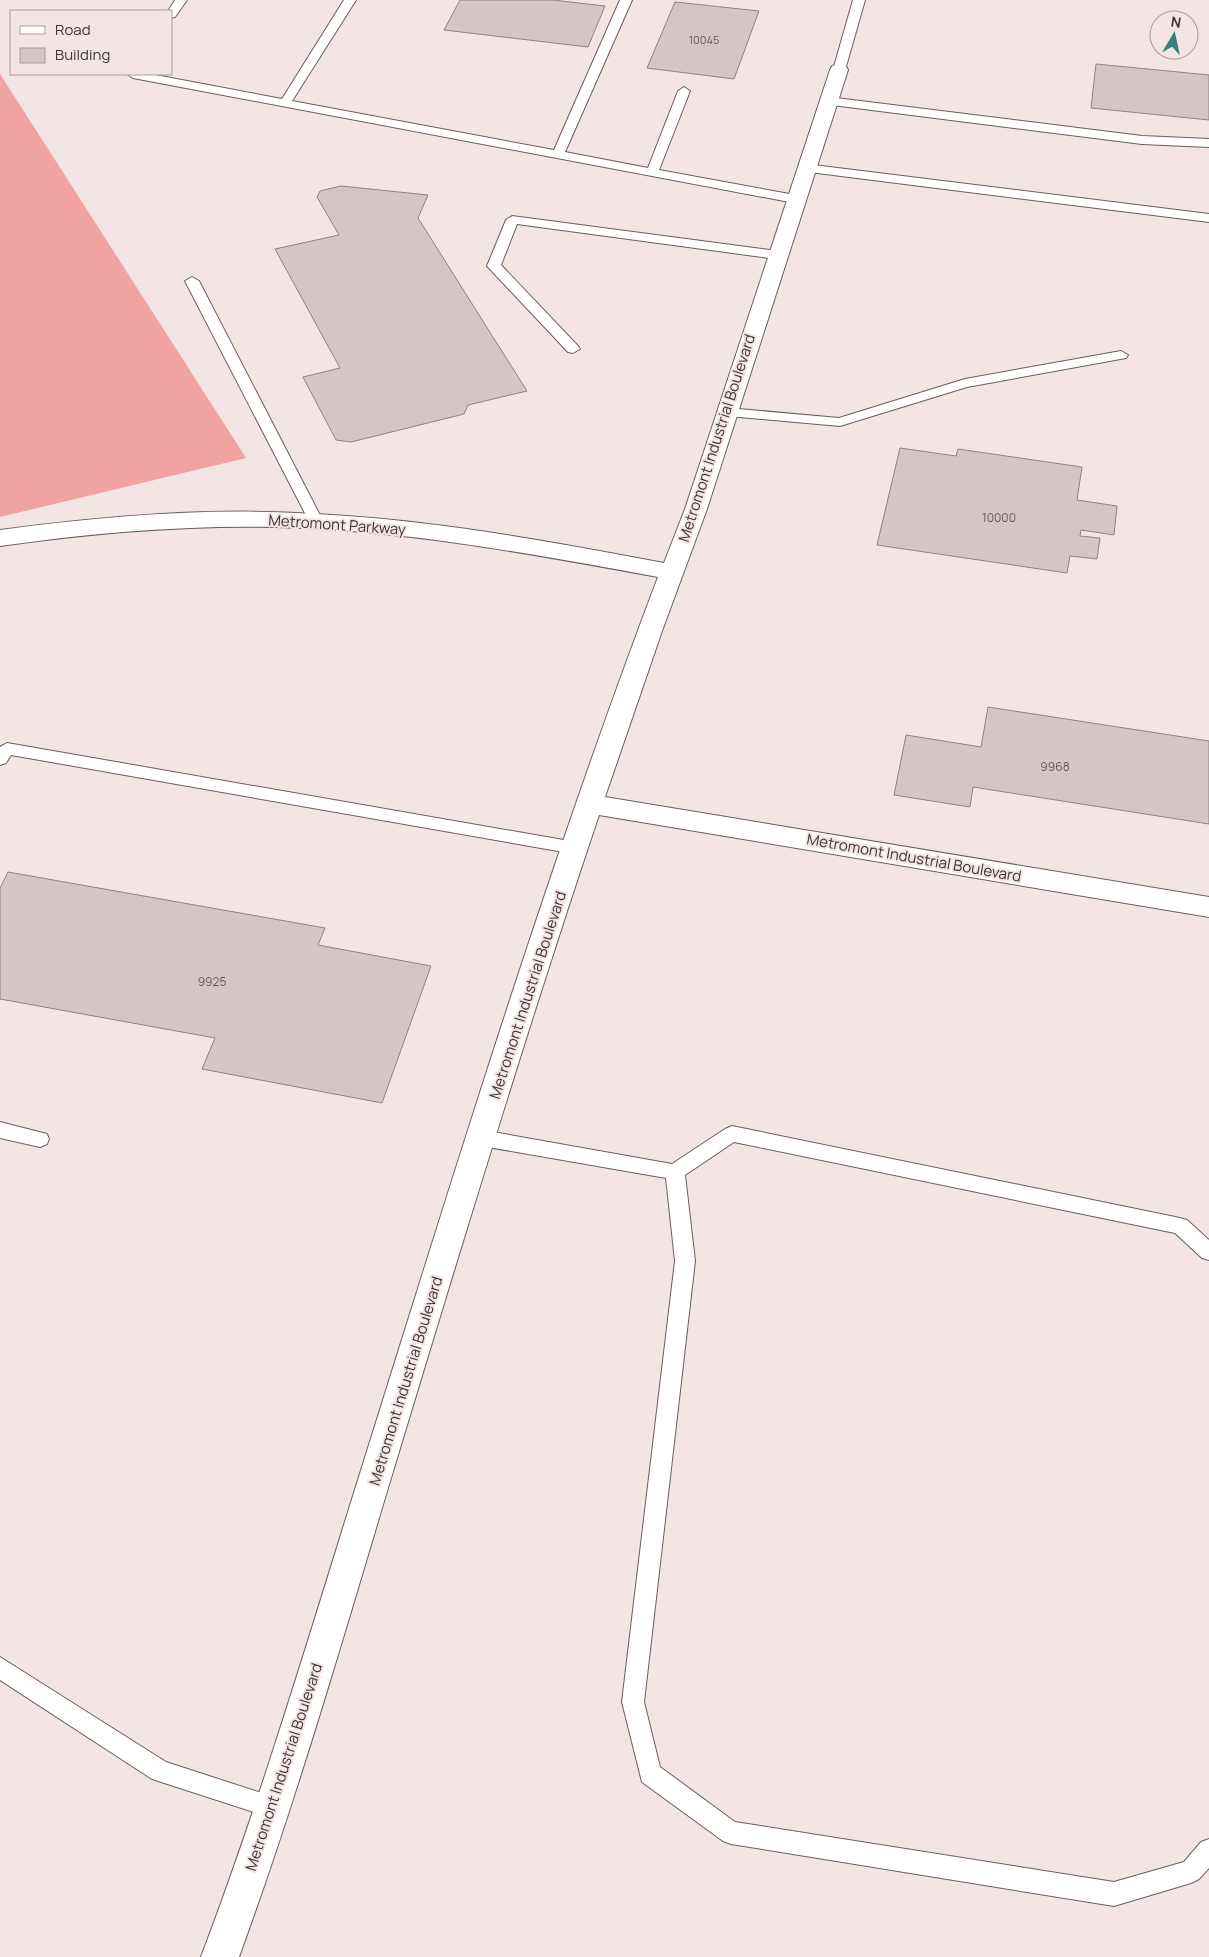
<svg xmlns="http://www.w3.org/2000/svg" width="1209" height="1957" viewBox="0 0 1209 1957" font-family="Manrope,sans-serif">
  <rect width="100%" height="100%" fill="#f2e5e4"/>
  <path fill="#f0a3a1" d="M0,74L246,458L0,517Z"/>
  <g fill="#d3c6c5" stroke="#8f8382">
    <path d="M460,0H553L605,6L588,47L444,30Z"/>
    <path d="M675,2L759,11L734,79L647,68Z"/>
    <path d="M1096,64L1209,75V120L1091,108Z"/>
    <path d="M341,186L428,195L418,218L527,391L468,405L464,414L351,442L336,440L303,377L340,368L275,249L339,235L317,197L320,191Z"/>
    <path d="M900,448L956,456L958,449L1082,467L1077,500L1117,506L1114,535L1081,530L1080,536L1100,538L1097,559L1070,556L1067,573L877,545Z"/>
    <path d="M988,707L1209,741V824L973,787L970,807L894,795L906,735L981,747Z"/>
    <path d="M8,872L325,928L318,945L431,966L382,1103L202,1069L215,1038L0,999V888Z"/>
  </g>
  <g fill="none" stroke-linecap="round" stroke-linejoin="round">
    <defs>
      <g id="service">
        <path d="M175,0H187L175,17L171,18V11H168Z"/>
        <path d="M344,0H356L292,101L554,150L620,0H632L565,152L648,168L678,91L684,87L690,91L659,170L795,195L801,199L795,203L133,78L127,74H150L282,99Z"/>
        <path d="M853,0H865L845,70L839,74L833,70Z"/>
        <path d="M828,97L1142,136L1209,139V147L1142,144L824,104L822,101L824,98Z"/>
        <path d="M805,164L1209,214V222L801,171L799,168Z"/>
        <path d="M512,216L777,251L783,255L777,259L517,224L501,265L578,346L580,349L573,353L568,352L487,266L506,220Z"/>
        <path d="M192,277L199,281L323,521L321,524H311L309,521L185,281Z"/>
        <path d="M1121,351L1128,355L1126,358L967,387L840,426L727,416L722,415L720,412L722,409L727,408L839,418L965,379Z"/>
        <path d="M7,743L575,842L581,844L583,848L581,852L575,854L11,755L6,763L0,765V747Z"/>
        <path d="M0,1122L47,1134L49,1139L47,1144L40,1147L0,1138Z"/>
        <path d="M732,1126L1180,1218L1187,1220L1209,1240V1260L1202,1258L1175,1233L734,1142L685,1175L695,1261L644,1702L660,1767L735,1822L1114,1882L1184,1862L1201,1842L1209,1839V1868L1199,1879L1191,1883L1114,1906L731,1844L723,1841L642,1782L622,1702L675,1261L666,1178L482,1146L475,1143L473,1138L475,1133L482,1130L672,1164L725,1129Z"/>
        <path d="M0,1657L166,1762L280,1799L283,1807L280,1815L272,1818L152,1779L0,1680Z"/>
      </g>
      <path id="minor" d="M839,64L846,66L848,70L707,509L662,631L605,797L1209,897V917L599,815C523,1041 454,1270 385,1498C339,1652 294,1806 239,1957H201C258,1807 304,1653 352,1499C449,1190 543,880 658,577C532,554 405,530 276,527C183,525 91,533 0,546V530C105,516 210,507 316,514C433,520 549,541 664,563L685,509L830,70L832,66Z"/>
    </defs>
    <use href="#service" stroke="#695e5e" stroke-width="2"/>
    <use href="#minor" stroke="#695e5e" stroke-width="2"/>
    <use href="#service" fill="#fff" fill-rule="evenodd"/>
    <use href="#minor" fill="#fff" fill-rule="evenodd"/>
  </g>
  <g text-anchor="middle" stroke-width="4" stroke-linejoin="round" paint-order="stroke">
    <g font-size="11" fill="#615a5a">
      <text x="704" y="44">10045</text>
    </g>
    <g font-size="12" fill="#615a5a">
      <text x="999" y="522">10000</text>
      <text x="1055" y="771">9968</text>
      <text x="212" y="986">9925</text>
    </g>
    <g font-size="15" fill="#3b3636" stroke="#f2e5e4">
      <text transform="translate(717 438) rotate(-72)" y="5">Metromont Industrial Boulevard</text>
      <text transform="translate(337 525) rotate(4)" y="5">Metromont Parkway</text>
      <text transform="translate(914 858) rotate(10)" y="5">Metromont Industrial Boulevard</text>
      <text transform="translate(528 995) rotate(-72)" y="5">Metromont Industrial Boulevard</text>
      <text transform="translate(406 1381) rotate(-73)" y="5">Metromont Industrial Boulevard</text>
      <text transform="translate(284 1767) rotate(-72)" y="5">Metromont Industrial Boulevard</text>
    </g>
  </g>
  <rect x="10" y="10" width="162" height="65" fill="#f2e5e4" stroke="#a99f9e"/>
  <rect x="20" y="26" width="25" height="8" fill="#ffffff" stroke="#a99f9e"/>
  <text x="55" y="35" font-size="15" fill="#3b3636">Road</text>
  <rect x="20" y="48" width="25" height="15" fill="#d3c6c5" stroke="#a99f9e"/>
  <text x="55" y="60" font-size="15" fill="#3b3636">Building</text>
  <g transform="translate(1174 35) rotate(9)"><circle r="24" fill="#f2e5e4" stroke="#a99f9e"/>
  <path d="M0-4L9 19L0 12L-9 19Z" fill="#377f7a"/>
  <text y="-8" font-size="14" font-weight="bold" text-anchor="middle" fill="#3b3636">N</text>
  </g>
</svg>
